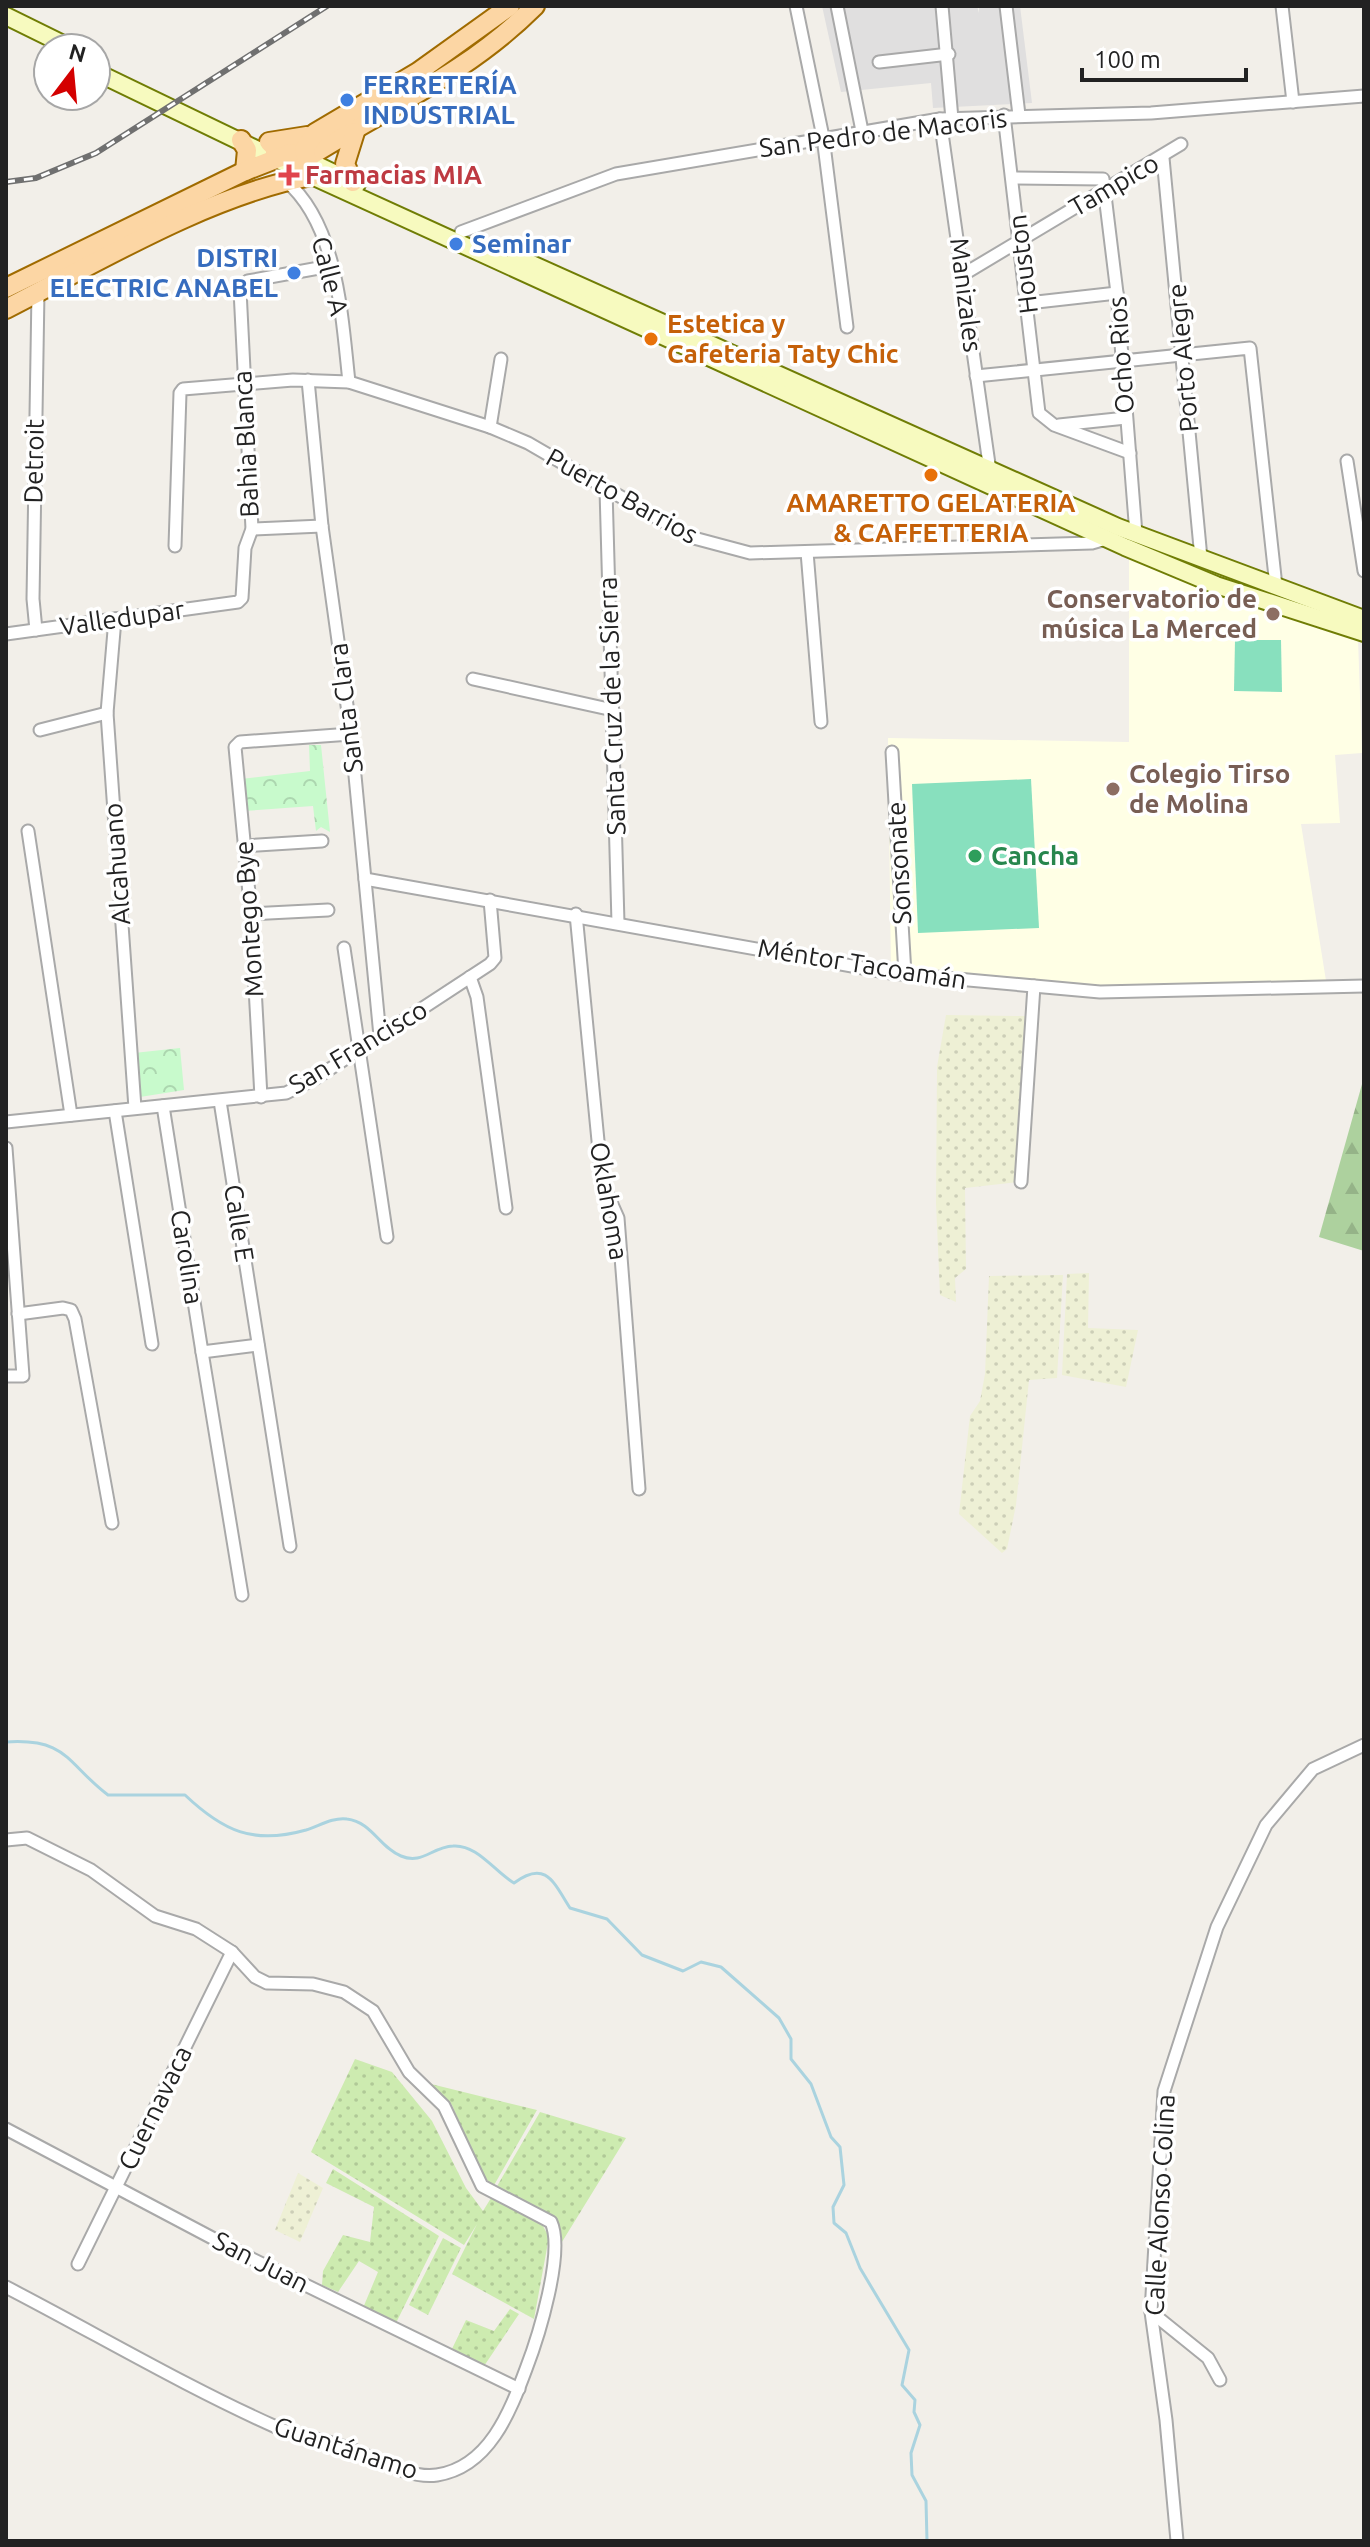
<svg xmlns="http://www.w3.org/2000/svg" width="1370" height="2547" viewBox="0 0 1370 2547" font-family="Ubuntu,sans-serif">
  <defs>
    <pattern id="farmland-dots" width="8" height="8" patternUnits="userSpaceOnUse" patternTransform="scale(2)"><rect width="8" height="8" fill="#eef0d5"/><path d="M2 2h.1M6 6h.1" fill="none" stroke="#ccceb7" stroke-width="1.8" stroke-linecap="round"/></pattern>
    <pattern id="grass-dots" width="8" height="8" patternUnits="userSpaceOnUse" patternTransform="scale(2)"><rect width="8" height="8" fill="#cdebb0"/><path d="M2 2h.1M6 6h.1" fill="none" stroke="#b0c997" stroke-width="1.8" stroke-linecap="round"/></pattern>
    <pattern id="forest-firs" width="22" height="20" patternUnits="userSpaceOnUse" patternTransform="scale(2)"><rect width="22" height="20" fill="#add19e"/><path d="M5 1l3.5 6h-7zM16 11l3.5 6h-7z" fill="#95b388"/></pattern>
    <pattern id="park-crowns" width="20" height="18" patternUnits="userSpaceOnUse" patternTransform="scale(2)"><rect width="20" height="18" fill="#c8facc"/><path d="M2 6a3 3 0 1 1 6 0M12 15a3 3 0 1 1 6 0" fill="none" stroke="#acd6af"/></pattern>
  </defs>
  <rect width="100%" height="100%" fill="#f2efe9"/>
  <path fill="#e0dfdf" d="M822,6H977L979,13V6H1020L1032,103L933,108L931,83L841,92Z"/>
  <path fill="#ffffe5" d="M1129,556L1358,639L1362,753L1335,755L1340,823L1301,824L1327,987L1100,992L891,973L888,738L1129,742Z"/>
  <g fill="url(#farmland-dots)">
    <path d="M946,1015L1026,1016L1018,1182L965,1188L966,1269L955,1278L956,1302L940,1295L936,1203L937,1067Z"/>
    <path d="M1089,1273L1088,1328L1138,1330L1126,1387L1062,1375L1067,1274Z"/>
    <path d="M1063,1275L1057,1378L1029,1380L1016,1505L1007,1549L1002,1553L959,1514L970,1416L980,1401L985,1374L989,1276Z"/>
    <path d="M298,2173L323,2188L300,2242L275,2230Z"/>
  </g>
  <g fill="url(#grass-dots)">
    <path d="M355,2059L392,2072L432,2121L466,2188L483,2211L491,2198L538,2217L549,2237L534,2319L452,2274L477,2224L464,2245L311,2152Z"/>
    <path d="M431,2084L537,2110L493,2187L480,2171L452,2105Z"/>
    <path d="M540,2112L626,2138L557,2250V2220L496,2188Z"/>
    <path d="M333,2169L439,2236L396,2323L363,2308L378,2272L359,2261L338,2292L322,2285L323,2271L343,2235L370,2242L374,2207L326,2183Z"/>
    <path d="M443,2238L461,2248L428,2315L409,2305Z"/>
    <path d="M510,2309L519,2314L482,2369L450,2353L466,2320L494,2331Z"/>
  </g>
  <path fill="url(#forest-firs)" d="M1364,1077V1251L1319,1237Z"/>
  <g fill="url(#park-crowns)">
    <path d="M309,745H321L330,832L321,827L316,831L313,806L244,811L241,779L310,771Z"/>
    <path d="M180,1048L184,1090L140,1097L134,1053Z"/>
  </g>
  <g fill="#88e0be">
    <path d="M1235,640H1281L1282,692L1234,691Z"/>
    <path d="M1031,779L1039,928L918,933L912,784Z"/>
  </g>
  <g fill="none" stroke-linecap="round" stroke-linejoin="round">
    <path stroke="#aad3df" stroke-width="3" d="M6,1742C68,1738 66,1763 108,1795H185C223,1831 253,1845 306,1830C319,1826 333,1817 347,1819C372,1822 379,1847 401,1856C422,1865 432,1847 453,1846C477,1844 495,1872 514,1883C546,1859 554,1883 570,1908L607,1919L642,1955L683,1971L701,1962L721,1967L779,2018L791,2039V2059L811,2084L831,2137L840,2147L844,2185L833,2207L834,2223L846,2233L860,2268L909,2350L902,2385L915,2400L914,2412L920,2425L911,2453L912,2475L926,2501L927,2541"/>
    <path stroke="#c8c6c1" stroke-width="18" stroke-dasharray="18 9" stroke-linecap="butt" d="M437,68L513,18"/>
    <defs>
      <g id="street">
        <path d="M796,6L823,137L847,327"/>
        <path d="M837,6L862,131"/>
        <path d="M942,6L952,119"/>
        <path d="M1006,6L1019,115"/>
        <path d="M1282,6L1293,102"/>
        <path d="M879,62L949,54"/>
        <path d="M1004,115L1039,413L1054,425L1130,453"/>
        <path d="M940,119L990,471"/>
        <path d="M1163,158L1201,558"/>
        <path d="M1013,178L1103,179L1117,293L1136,534"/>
        <path d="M286,181C338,225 342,319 349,382"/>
        <path d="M461,232L616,174L940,119L1151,113L1364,96"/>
        <path d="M964,274L1181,144"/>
        <path d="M1028,303L1117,293"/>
        <path d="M976,376L1250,348L1276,586"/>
        <path d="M308,380L322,526L351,734L380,1036"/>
        <path d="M1059,425L1126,418"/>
        <path d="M490,427L501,359"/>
        <path d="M1347,461L1364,571"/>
        <path d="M606,489L618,923"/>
        <path d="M252,529L322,526"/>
        <path d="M175,546L180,393L183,389L293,380L349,382L490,427L528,443L690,537L750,553L1092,543L1106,539"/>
        <path d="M807,552L821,722"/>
        <path d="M115,619L107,713L135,1108"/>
        <path d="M36,630L33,599L38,292"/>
        <path d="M6,634L238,602L242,598L245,548L252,529L240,290L248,281L330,266"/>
        <path d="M473,679L613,710"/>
        <path d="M40,730L107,713"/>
        <path d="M892,752L905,974"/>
        <path d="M28,831L71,1115"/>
        <path d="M244,846L322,841"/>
        <path d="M365,879L891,973L1100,992L1364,986"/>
        <path d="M251,914L328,910"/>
        <path d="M576,914L602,1182L618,1218L639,1489"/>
        <path d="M344,948L387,1237"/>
        <path d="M470,977L477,997L506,1208"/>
        <path d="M261,1097L251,914L235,747L240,742L351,734"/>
        <path d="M220,1101L290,1546"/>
        <path d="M163,1106L202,1352L258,1345"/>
        <path d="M115,1111L152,1344"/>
        <path d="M6,1122L286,1093L316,1078L490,964L495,958L490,900"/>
        <path d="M6,1148L23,1376H6"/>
        <path d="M1021,1182L1034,986"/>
        <path d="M18,1314L63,1308L71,1310L75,1319L112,1523"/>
        <path d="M202,1352L242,1595"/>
        <path d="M6,1840L27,1838L91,1870L155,1916L196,1929L232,1952L255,1977L267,1983L313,1984L344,1992L373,2011L409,2072L444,2106L482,2186L551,2222C565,2252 538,2338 526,2369C510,2412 489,2467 437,2475C409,2479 377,2459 351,2449C327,2440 299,2437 276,2427C184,2386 95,2333 6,2287"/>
        <path d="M6,2129L252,2259L519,2389"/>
        <path d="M78,2264L232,1952"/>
        <path d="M1151,2312L1208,2358L1220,2380"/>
        <path d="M1177,2541L1166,2420L1151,2312L1164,2091L1217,1927L1266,1825L1313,1769L1364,1745"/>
      </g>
      <g id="secondary">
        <path d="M6,16L71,48"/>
        <path d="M96,72L312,176L1125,547L1216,585L1364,633"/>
        <path d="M298,156L357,184"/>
        <path d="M516,257L1118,527L1364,619"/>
      </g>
      <g id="primary">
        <path d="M241,140L247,150L245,171"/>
        <path d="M275,158V148L269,142L307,136"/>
        <path d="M296,165C378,111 463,78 535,6"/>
        <path d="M353,182L345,164L355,132"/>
        <path d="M6,288L245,171L291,153"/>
        <path d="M6,309C98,262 211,194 312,176L304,150L315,133L418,72L510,6"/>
      </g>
    </defs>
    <use href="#street" stroke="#a9a9a9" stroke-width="15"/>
    <use href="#secondary" stroke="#707d05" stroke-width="20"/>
    <use href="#primary" stroke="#a06b00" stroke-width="22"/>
    <use href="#street" stroke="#fff" stroke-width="11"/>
    <use href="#secondary" stroke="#f7fabf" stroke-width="16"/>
    <use href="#primary" stroke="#fcd6a4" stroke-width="18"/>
    <defs>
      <path id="rail" d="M6,182L36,178L96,153L327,6"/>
    </defs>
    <use href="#rail" stroke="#707070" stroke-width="6"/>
    <use href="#rail" stroke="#fff" stroke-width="3" stroke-dasharray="9" stroke-linecap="butt"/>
  </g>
  <g fill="#3f7fe0" stroke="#fff" stroke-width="3">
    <circle cx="347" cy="100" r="8"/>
    <circle cx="456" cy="244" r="8"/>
    <circle cx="294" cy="273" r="8"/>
  </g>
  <path fill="#e0444e" stroke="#fff" stroke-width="3" d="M285 163h8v8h8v8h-8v8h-8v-8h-8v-8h8z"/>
  <g fill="#e8710a" stroke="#fff" stroke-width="3">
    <circle cx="651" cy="339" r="8"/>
    <circle cx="931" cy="475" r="8"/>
  </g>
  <g fill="#8d6e63" stroke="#fff" stroke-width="3">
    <circle cx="1273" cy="614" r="8"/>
    <circle cx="1113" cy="789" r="8"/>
  </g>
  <circle fill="#2e9e5b" stroke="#fff" stroke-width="3" cx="975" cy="856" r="8"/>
  <g text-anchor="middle" stroke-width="7" stroke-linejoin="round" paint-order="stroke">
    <g font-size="26" font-weight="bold" fill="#366cbe" stroke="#fff" text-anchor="start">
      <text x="363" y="94">FERRETERÍA<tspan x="363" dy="30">INDUSTRIAL</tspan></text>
      <text x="472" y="253">Seminar</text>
      <text x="278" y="267" text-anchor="end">DISTRI<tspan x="278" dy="30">ELECTRIC ANABEL</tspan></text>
    </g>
    <g font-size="26" fill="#222" stroke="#fff">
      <text transform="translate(883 133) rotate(-7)" y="9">San Pedro de Macoris</text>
      <text transform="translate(1114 185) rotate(-30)" y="9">Tampico</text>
      <text transform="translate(1023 264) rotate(-97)" y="9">Houston</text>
      <text transform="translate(330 276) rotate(76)" y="9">Calle A</text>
      <text transform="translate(966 295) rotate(83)" y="9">Manizales</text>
      <text transform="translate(1121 355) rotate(-94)" y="9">Ocho Rios</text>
      <text transform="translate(1183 358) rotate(-95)" y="9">Porto Alegre</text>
      <text transform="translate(246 444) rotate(-93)" y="9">Bahia Blanca</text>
      <text transform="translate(34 461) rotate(-89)" y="9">Detroit</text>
      <text transform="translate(622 496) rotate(29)" y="9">Puerto Barrios</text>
      <text transform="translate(122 618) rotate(-8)" y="9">Valledupar</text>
      <text transform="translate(612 706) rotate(-92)" y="9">Santa Cruz de la Sierra</text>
      <text transform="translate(346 708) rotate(-97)" y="9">Santa Clara</text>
      <text transform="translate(899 863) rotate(-93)" y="9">Sonsonate</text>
      <text transform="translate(117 864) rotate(-94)" y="9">Alcahuano</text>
      <text transform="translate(249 919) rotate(-94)" y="9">Montego Bye</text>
      <text transform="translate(862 964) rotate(9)" y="9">Méntor Tacoamán</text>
      <text transform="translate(358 1047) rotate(-31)" y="9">San Francisco</text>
      <text transform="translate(609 1201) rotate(80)" y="9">Oklahoma</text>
      <text transform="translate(239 1223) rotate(81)" y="9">Calle E</text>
      <text transform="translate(187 1257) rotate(81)" y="9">Carolina</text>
      <text transform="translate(155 2108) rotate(-64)" y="9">Cuernavaca</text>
      <text transform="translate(1160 2205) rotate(-87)" y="9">Calle Alonso Colina</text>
      <text transform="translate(261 2262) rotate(27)" y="9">San Juan</text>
      <text transform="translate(346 2448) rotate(18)" y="9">Guantánamo</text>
    </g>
    <g font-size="26" font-weight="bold" fill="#be3a42" stroke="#fff" text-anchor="start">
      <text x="305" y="184">Farmacias MIA</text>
    </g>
    <g font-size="26" font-weight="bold" fill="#c56008" stroke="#fff" text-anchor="start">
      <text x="667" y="333">Estetica y<tspan x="667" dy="30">Cafeteria Taty Chic</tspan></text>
      <text x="931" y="512" text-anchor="middle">AMARETTO GELATERIA<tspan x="931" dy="30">&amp; CAFFETTERIA</tspan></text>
    </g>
    <g font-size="26" font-weight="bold" fill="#785e54" stroke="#fff" text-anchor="end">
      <text x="1257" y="608">Conservatorio de<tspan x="1257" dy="30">música La Merced</tspan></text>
      <text x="1129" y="783" text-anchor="start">Colegio Tirso<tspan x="1129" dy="30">de Molina</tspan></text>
    </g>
    <g font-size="26" font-weight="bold" fill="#27864d" stroke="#fff" text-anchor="start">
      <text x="991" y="865">Cancha</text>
    </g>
  </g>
  <rect width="1370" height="2547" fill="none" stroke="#222222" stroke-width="16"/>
  <g transform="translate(72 72) rotate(16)"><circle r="38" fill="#ffffff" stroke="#a7a7a7" stroke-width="2"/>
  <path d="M0-6L14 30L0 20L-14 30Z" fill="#d40000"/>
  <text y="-12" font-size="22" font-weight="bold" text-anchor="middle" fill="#222222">N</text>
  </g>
  <path d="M1082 68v12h164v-12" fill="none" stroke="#222222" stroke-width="4"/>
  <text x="1094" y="68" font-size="24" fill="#222222" stroke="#ffffff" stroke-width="6" paint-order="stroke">100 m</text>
</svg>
